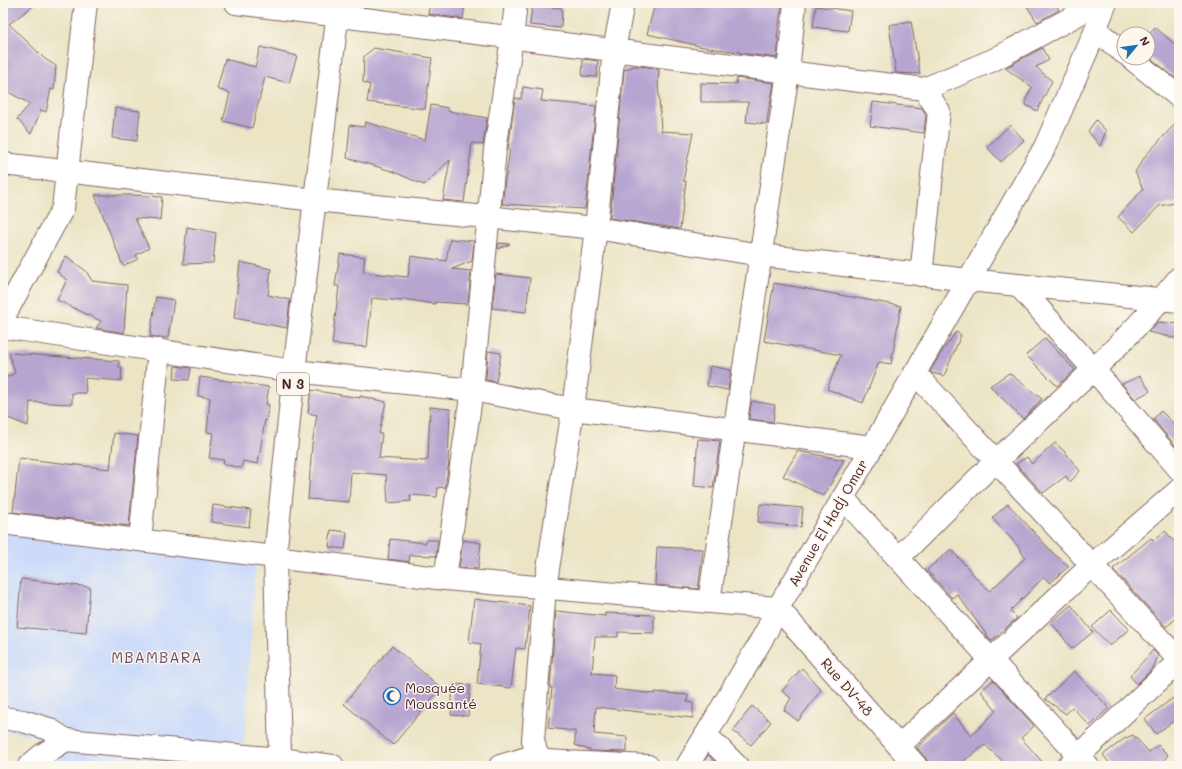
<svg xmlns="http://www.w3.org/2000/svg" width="1182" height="769" viewBox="0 0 1182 769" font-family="Mali,sans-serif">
  <rect width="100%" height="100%" fill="#fbf7ec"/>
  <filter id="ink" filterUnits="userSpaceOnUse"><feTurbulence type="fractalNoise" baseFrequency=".025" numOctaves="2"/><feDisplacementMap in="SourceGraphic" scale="8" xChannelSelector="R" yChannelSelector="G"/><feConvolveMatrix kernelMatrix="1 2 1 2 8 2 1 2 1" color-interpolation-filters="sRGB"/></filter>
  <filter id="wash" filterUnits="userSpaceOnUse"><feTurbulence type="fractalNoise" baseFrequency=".012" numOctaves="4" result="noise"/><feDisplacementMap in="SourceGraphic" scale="16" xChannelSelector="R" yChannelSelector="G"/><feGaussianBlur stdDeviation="0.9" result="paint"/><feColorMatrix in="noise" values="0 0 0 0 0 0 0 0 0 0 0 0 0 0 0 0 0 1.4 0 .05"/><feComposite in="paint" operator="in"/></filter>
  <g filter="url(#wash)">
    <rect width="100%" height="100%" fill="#ebe5c6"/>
    <path fill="#ccdbfa" d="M3,514L256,556L243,766H53L56,739L3,731Z"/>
    <g id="blocks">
      <g fill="#b5a5d0">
        <path d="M3,3H37L9,24L45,59L56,66L54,90L51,89L46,112L41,110L31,134L17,119L30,104L3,89Z"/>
        <path d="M430,3H465L463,19L428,14Z"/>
        <path d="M655,3H672L702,6V3H768L782,5L777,39H779L777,58L740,53V52L708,48L647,34Z"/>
        <path d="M1025,3H1055L1059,10L1037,22Z"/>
        <path d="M532,6L562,8L561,28L530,25Z"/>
        <path d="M816,6L851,11L848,31L813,27Z"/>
        <path d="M911,21L920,74L896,73L889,25Z"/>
        <path d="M1155,27L1179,48V81L1148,56V36Z"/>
        <path d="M260,47L297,56L289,83L265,77L252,128L223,121L230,93L217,89L225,59L255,67Z"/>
        <path d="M374,48L432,58L425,109L367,102L370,85L363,82L364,56Z"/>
        <path d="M1042,48L1049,60L1036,67L1052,81L1037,111L1026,105V99L1032,87L1005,68Z"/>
        <path d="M583,59L598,61L597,77L582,76Z"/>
        <path d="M635,66L649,67L659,70L658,81L661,131L693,133L683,181H686L680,229L610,218L624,70Z"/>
        <path d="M737,78L774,83L770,106H769L767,124L746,122L748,102H701V83L736,84Z"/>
        <path d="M523,87L543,90L541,101L596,106L585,209L502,204L505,181L510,150H508L515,98L521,99Z"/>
        <path d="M873,102L922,108L926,114L924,133L870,126Z"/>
        <path d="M431,105L448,108V111L487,118L483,145L472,143L464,202L443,200L450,160L424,185L392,171L347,158L350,125L364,127L365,122L425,140Z"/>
        <path d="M115,108L140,111L137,141L112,138Z"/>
        <path d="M1096,120L1106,131L1100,146L1088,131Z"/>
        <path d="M1179,120V202L1159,206L1134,232L1118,217L1143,189L1135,172L1146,155Z"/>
        <path d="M1010,125L1024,140L1001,162L987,147Z"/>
        <path d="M95,195H133L162,197L160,220L135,218L149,248L136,255L138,259L123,266Z"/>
        <path d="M187,227L216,233L213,263L183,264Z"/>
        <path d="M450,239L474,241L472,261L452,269L471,271L468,304L435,302V304L403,299V301L372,298L367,347L332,344L339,286H335L340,254L365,257L363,272L408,277L411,256L446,261Z"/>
        <path d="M499,243L510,244L498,249Z"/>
        <path d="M66,256L86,271L92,281L127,285L124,333L96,328L101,321L57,300L67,280L57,272Z"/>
        <path d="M240,262L271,269L268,295L290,300L287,328L234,318Z"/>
        <path d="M496,274L530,278L526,312L492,308Z"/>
        <path d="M774,283L901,306L891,364L879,362L863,403L827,389L841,355L764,341Z"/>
        <path d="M156,297L174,300L168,338L150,336Z"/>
        <path d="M1158,322L1179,324V339L1148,332Z"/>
        <path d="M956,332L961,335L944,376L932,373L930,371L941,353Z"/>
        <path d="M1045,338L1075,370L1057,386L1026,355Z"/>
        <path d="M488,351L501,353L496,382L486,380Z"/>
        <path d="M9,353L119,361V367H122L121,381L85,378L86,393H72V404L30,402L28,426L3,416V379L15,373Z"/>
        <path d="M175,366L191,368L189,380L174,379Z"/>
        <path d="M710,366L731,370L728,390L707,386Z"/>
        <path d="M1009,373L1042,399L1023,419L990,386Z"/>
        <path d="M1140,376L1150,391L1135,399L1122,384Z"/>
        <path d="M200,377L269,387L266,404L269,405L266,421L265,420L258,464L243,461L241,468L223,464L224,460L209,458L213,433L207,432L210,398L198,396Z"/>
        <path d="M311,390L360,398V396L386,402L379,434H382L379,458L425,461V460H428L430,407L450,409L448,462H449L445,488L438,487L437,497L410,495L411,501L388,503L386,475L351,472L349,502L308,499L312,444L317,415L308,413Z"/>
        <path d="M752,401L775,405L773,422L749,419Z"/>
        <path d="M1161,411L1179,429V450L1153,419Z"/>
        <path d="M114,433L138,436L129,526L13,512L19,458L110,469Z"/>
        <path d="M698,439L720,441L713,488L694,486Z"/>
        <path d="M1055,443L1064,451L1080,471L1070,482L1066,476L1043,493L1016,464L1027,457L1032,464Z"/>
        <path d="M798,451L844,460L824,496L783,476Z"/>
        <path d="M760,504L803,508L801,527L758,522Z"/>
        <path d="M1008,504L1054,554L1069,566L1050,583L1044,577L1010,611L1017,618L991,641L957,594L952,598L927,570L951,549L980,582L990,591L1025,558L1018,546L992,518Z"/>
        <path d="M213,505L251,510L249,527L211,522Z"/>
        <path d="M331,530L347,532L345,549L329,547Z"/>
        <path d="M1165,531L1179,547V616L1166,627L1113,569L1151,538L1154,540Z"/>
        <path d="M390,539L426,543V540H438L436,556L410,555L409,562L388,559Z"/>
        <path d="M463,540L481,543L478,569L459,568Z"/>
        <path d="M657,547L703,549L698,589L655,585Z"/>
        <path d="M21,579L90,587L86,633L17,627Z"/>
        <path d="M474,599L530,606L525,649L516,648L511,688L477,684L481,644L469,642Z"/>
        <path d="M1071,605L1093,632L1072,649L1051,622Z"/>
        <path d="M1111,610L1129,629L1110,646L1092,627Z"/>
        <path d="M556,611L605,616V613L654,615V633L618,632V637H595L592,673L615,675L614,689L655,694V692L688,695L687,702L693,703V718L596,707L594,734L627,737V752L592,751L575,745V731L548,728L552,688H550Z"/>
        <path d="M392,646L441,688L393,745L344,704Z"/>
        <path d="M1153,650L1158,656L1153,668L1137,684L1136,683L1130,676Z"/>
        <path d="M802,668L821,690L798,721L784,710L791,698L782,691Z"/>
        <path d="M1074,671L1109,708L1090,726L1072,707L1066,714L1045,699Z"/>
        <path d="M993,680L1034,726L1021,738L1046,766H1008L985,745L957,766H929L926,758L917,748L953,713L971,736L996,711L981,691Z"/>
        <path d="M453,684L470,685L468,716L451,715Z"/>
        <path d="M1173,698L1179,707V717L1156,734L1145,719Z"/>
        <path d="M752,706L771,722L751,745L733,731Z"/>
        <path d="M1133,735L1149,752L1158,745L1168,755L1161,764L1162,766H1112L1103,755L1124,739Z"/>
        <path d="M708,755L716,762L714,766H702Z"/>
      </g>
    </g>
  </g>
  <g filter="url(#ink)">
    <use href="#blocks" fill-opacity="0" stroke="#826461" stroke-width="1"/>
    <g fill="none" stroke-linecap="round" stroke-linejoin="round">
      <defs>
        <g id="minor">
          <path d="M236,3L924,89L993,60L1088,9"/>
          <path d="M623,3L614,50L596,228L573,409L545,588L533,740L537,755L545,761L648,766"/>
          <path d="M1096,30L1124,53"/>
          <path d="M1131,58L1179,97"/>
          <path d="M3,164L315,200L596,228L761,255L968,280L1179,301"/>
          <path d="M921,275L939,111L924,89"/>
          <path d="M1018,285L1094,370L1179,469"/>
          <path d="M3,318L63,208L86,3"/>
          <path d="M3,327L294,371L472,390L573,409L872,447"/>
          <path d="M915,373L1179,660"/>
          <path d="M843,498L1088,766"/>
          <path d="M10,524L275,557L445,579L778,608L916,766"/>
          <path d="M140,540L159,350"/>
          <path d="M898,558C931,526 963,492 997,460C1059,401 1125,345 1179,278"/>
          <path d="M445,579L472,390L495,150L512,38L516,3"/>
          <path d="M709,602L788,72L795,3"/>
          <path d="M3,718L23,721L49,729L66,740"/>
          <path d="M706,735L737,766"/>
          <path d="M899,746L1092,565L1179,490"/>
          <path d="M29,766L42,755L66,740L280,759L333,766"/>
          <path d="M500,766L537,755"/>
          <path d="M687,766L706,735L766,632L778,608L843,498L1045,147L1096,30L1099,20L1106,3"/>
          <path d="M1068,766L1179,661"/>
        </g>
        <path id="major" d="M279,766L280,759L275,557L294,371L339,3"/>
      </defs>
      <use href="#minor" stroke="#826461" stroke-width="24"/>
      <use href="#major" stroke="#826461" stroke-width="24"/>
      <use href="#minor" stroke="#fff" stroke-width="22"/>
      <use href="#major" stroke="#fff" stroke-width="22"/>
    </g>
  </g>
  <defs>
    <symbol id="mosque-ring" viewBox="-11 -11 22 22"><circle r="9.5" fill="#fbf7ec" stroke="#1f6fb2" stroke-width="1.5"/><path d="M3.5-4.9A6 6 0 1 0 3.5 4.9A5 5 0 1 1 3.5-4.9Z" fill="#1f6fb2"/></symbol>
  </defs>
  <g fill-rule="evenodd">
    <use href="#mosque-ring" x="382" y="686" width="20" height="20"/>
  </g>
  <g text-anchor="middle" stroke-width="3" stroke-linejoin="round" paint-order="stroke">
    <rect fill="#fbf7ec" stroke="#7f6065" stroke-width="1" x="277" y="373" width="32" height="22" rx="3"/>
    <g font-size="13" font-weight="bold" fill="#4a1f2b">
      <text x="293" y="389">N 3</text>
    </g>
    <g font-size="14" fill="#4a1f2b" stroke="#fbf7ec">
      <text transform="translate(828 523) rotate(-60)" y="5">Avenue El Hadj Omar</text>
      <text transform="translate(847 687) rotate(49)" y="5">Rue DV-48</text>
    </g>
    <g font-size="14" fill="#4a1f2b" stroke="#fbf7ec" text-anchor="start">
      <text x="405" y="693">Mosquée<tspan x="405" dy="16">Moussanté</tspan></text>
    </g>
    <g font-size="15" letter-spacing="1" fill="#6f4e65" stroke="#fbf7ec">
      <text x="157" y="663">MBAMBARA</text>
    </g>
  </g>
  <rect width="1182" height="769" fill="none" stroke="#fbf7ec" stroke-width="16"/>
  <g transform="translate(1136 46) rotate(61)"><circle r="19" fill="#fbf7ec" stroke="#b4a19f"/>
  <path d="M0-3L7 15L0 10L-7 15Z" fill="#1f6fb2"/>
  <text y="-6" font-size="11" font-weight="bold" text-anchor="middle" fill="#4a1f2b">N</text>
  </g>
</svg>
